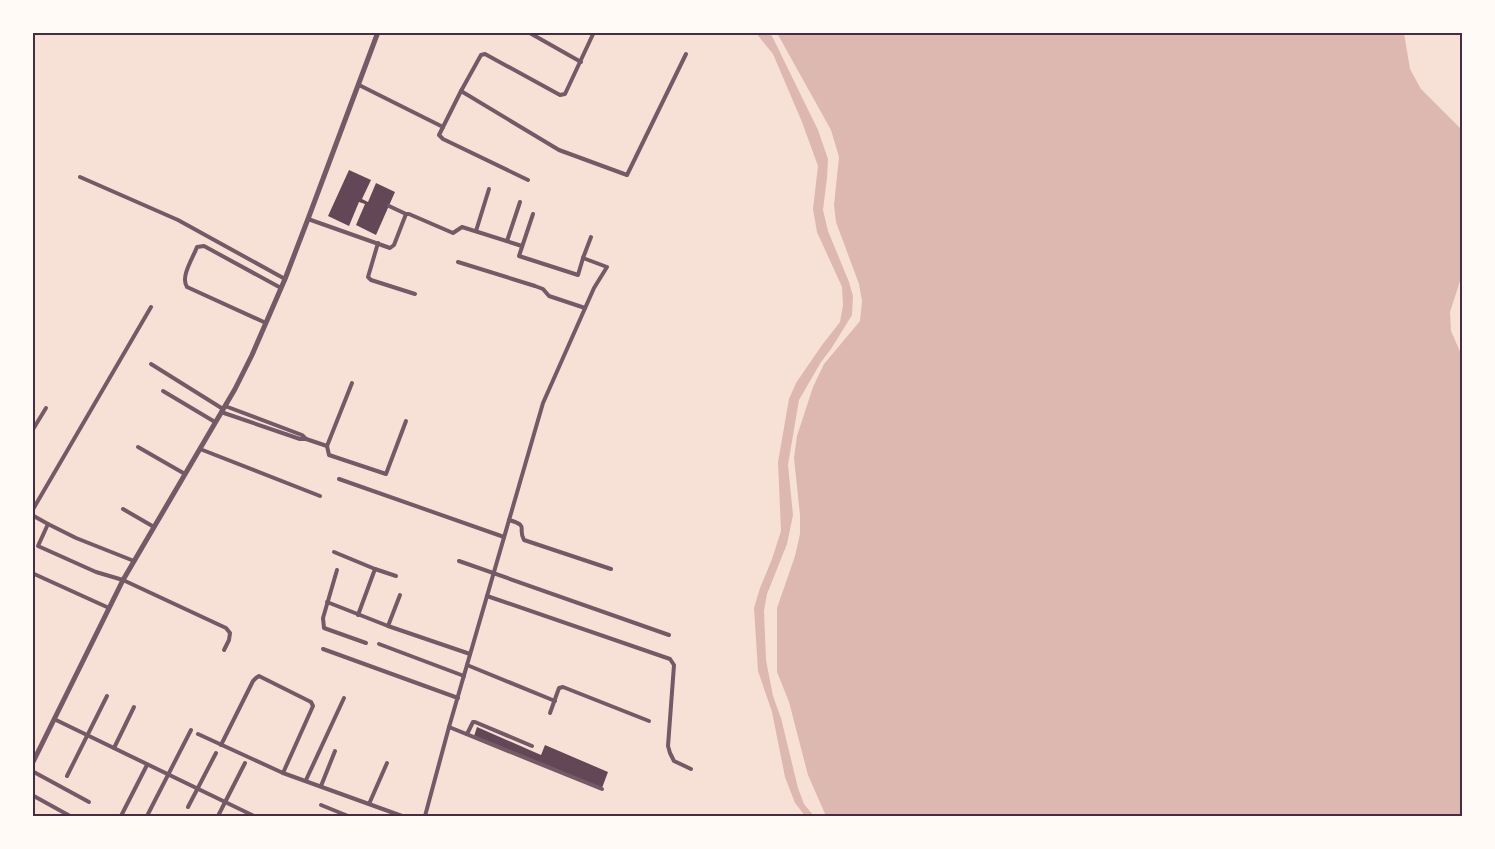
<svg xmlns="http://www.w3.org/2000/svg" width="1495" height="849" viewBox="0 0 1495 849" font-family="'PT Serif',serif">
  <rect width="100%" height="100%" fill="#f7e1d7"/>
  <g fill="#dcb8b0">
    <path d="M769,33L772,36L818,130L828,159L827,178L823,210L828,231L849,282L853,296L852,315L831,349L821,362L799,400L788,465L793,515L787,544L767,594L764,611L766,660L773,696L781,718L798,788L804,804L814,816H805L795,803L785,777L772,712L758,671L754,608L760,588L772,559L781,531L778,462L789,399L796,383L822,345L840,322L843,305L842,287L817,232L813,209L818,166L802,122L773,54L756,33Z"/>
    <path d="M777,33H1404L1410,69L1421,89L1462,130V275L1450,312L1451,331L1462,356V816H826L808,775L789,702L777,672V608L795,556L800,534V515L794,458L797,436L813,387L824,364L860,321L862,301L859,284L836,222L834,205L839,157L831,130Z"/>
  </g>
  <g fill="#644757">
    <path d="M349,170L371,180L362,199L368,202L376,183L395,192L376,235L356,225L365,204L359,202L349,226L328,216Z"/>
    <path d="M477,727L541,755L545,745L608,772L602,788L474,736Z"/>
  </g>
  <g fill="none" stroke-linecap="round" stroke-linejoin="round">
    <g stroke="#755966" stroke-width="4">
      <path d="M528,32L581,62"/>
      <path d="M359,85L443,127L439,135L443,139L528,180"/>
      <path d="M461,91L481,55L485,54L560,95L565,94L594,32"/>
      <path d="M443,127L461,91L559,150L627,175L686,54"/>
      <path d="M80,177L178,220L285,279"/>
      <path d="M389,206L406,214"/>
      <path d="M308,219L390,248L394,245L406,214H409L453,233L462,227L522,246"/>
      <path d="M476,231L489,189"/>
      <path d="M507,241L520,202"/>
      <path d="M378,243L368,277L371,280L415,294"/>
      <path d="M583,258L591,237"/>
      <path d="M458,262L535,286L543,289L549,296L585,308"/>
      <path d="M266,323L187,287C180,277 193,258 197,247L204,246L281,288"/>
      <path d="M151,364L223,409"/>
      <path d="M352,383L327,446L329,455L386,474L406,421"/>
      <path d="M163,391L215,422"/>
      <path d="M221,412L300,439H306L302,435L225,406"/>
      <path d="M32,431L46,408"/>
      <path d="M306,439L327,446"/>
      <path d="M138,447L185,474"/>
      <path d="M200,449L320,496"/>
      <path d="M339,479L504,537"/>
      <path d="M123,509L154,527"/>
      <path d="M32,511L151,307"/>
      <path d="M32,515L48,524L38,546L96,572L123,580L226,628L230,633L229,640L224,650"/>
      <path d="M509,520C530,526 517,528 524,540L611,569"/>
      <path d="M48,524L76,538L134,561"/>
      <path d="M334,552L375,569L358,615"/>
      <path d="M459,561L669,635"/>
      <path d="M375,569L396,576"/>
      <path d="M337,570L323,618L324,628L366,643"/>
      <path d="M32,573L109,608"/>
      <path d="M487,596L670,659L674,665L668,746L670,753L674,761L691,769"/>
      <path d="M327,602L388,626L470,654"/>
      <path d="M388,626L400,595"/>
      <path d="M379,644L464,676"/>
      <path d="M323,649L458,698"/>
      <path d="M467,665L555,701"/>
      <path d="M550,713L559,688L563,687L649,721"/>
      <path d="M54,719L254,816"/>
      <path d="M449,727L602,789"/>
      <path d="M198,734L283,773L402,816"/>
      <path d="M467,734L473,722H475L532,746"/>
      <path d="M221,745L253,681L256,678L259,676L311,702L313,706L283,773"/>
      <path d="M114,748L134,707"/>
      <path d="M32,771L89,802"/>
      <path d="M67,776L107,696"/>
      <path d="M306,780L344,698"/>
      <path d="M321,786L335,751"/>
      <path d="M32,795L70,816"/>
      <path d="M369,804L387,763"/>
      <path d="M321,805L348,816"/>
      <path d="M188,807L216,753"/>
      <path d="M121,816L147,765"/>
      <path d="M147,816L191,730"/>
      <path d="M218,816L245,763"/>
      <path d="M425,816L449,727L543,403L594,288L607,267L583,258L578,275L519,256L533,214"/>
    </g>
    <path stroke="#755966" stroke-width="5" d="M32,764L123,580L235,389L252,355L285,279L308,219L378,32"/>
  </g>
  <rect width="1495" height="849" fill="none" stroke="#fffaf5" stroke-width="68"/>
  <rect x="34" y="34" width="1427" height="781" fill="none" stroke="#4a2c40" stroke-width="2"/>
</svg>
